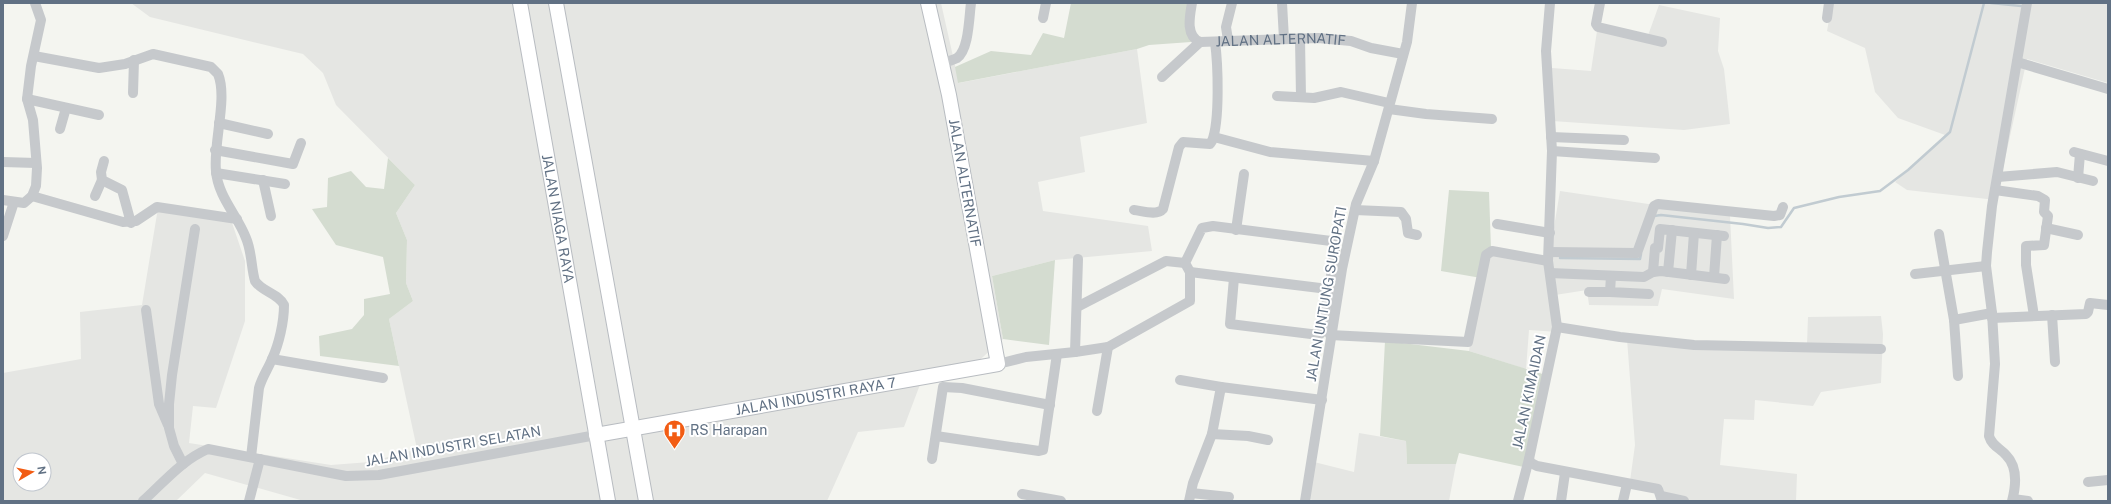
<svg xmlns="http://www.w3.org/2000/svg" width="2111" height="504" viewBox="0 0 2111 504" font-family="'Public Sans',sans-serif">
  <rect width="100%" height="100%" fill="#f4f5f0"/>
  <g fill="#e5e6e3" fill-rule="evenodd">
    <path d="M131,3H941L959,83L1137,49L1147,123L1080,137L1085,172L1038,182L1043,211L1148,226L1152,251L1055,260L992,276L1003,339L974,365L924,374L904,427L858,432L827,501H304L205,473L176,501H3V373L81,359L80,312L142,305L158,208L229,214L245,261V321L216,408L193,406L189,443L331,465L370,462L417,449L389,319L413,301L406,283L407,240L396,213L415,185L336,105L323,73L303,54L150,17ZM20,460H44V484H20Z"/>
    <path d="M1832,3H2108V83L2027,59L1996,200L1907,190L1895,182L1945,135L1898,118L1875,92L1865,48L1827,31Z"/>
    <path d="M1659,5L1720,18L1718,51L1724,69L1730,124L1684,130L1552,121V68L1591,71L1597,31L1646,41Z"/>
    <path d="M1560,191L1730,216L1734,299L1662,289L1658,306L1589,305L1587,290L1555,295L1558,332L1529,330L1526,369L1469,351L1481,278L1491,249L1549,257Z"/>
    <path d="M1881,316L1883,334L1881,383L1821,392L1813,406L1755,400L1754,420L1724,419L1720,465L1797,474L1796,501H1666L1662,485L1630,481L1635,445L1627,339L1807,344L1808,317Z"/>
    <path d="M1359,433L1406,441L1407,464H1456L1449,501H1317L1308,499L1314,462L1354,472Z"/>
  </g>
  <g fill="#d4dcd0">
    <path d="M1071,3H1194L1191,42L1149,45L1137,49L958,83L955,67L991,51L1031,55L1043,33L1064,38Z"/>
    <path d="M388,158L415,185L396,213L407,240L406,283L413,301L389,319L399,366L320,356L319,336L352,329L364,315V299L390,294L383,257L336,245L312,209L327,207L328,178L351,171L366,187L384,189Z"/>
    <path d="M1449,190L1489,192L1491,249L1481,278L1441,271Z"/>
    <path d="M1055,260L1049,345L1003,339L992,276Z"/>
    <path d="M1385,341L1469,351L1549,376L1528,468L1459,453L1456,464H1407L1406,441L1380,436Z"/>
  </g>
  <g fill="none" stroke-linecap="round" stroke-linejoin="round">
    <g stroke="#c1cbd1" stroke-width="2.5">
      <path d="M1991,3L2021,6"/>
      <path d="M1654,216L1661,215L1743,224L1768,228L1781,227L1794,208L1839,197L1880,191L1908,170L1950,132L1984,3"/>
      <path d="M1560,258L1640,259L1641,254"/>
    </g>
    <defs>
      <g id="secondary">
        <path id="s2" d="M520,3L608,501"/>
        <path d="M556,3L646,501"/>
        <path id="s3" d="M596,435L998,364L949,95L928,3"/>
      </g>
    </defs>
    <use href="#secondary" stroke="#b8bcc1" stroke-width="16"/>
    <g stroke="#c6c9cc" stroke-width="10">
      <path id="s1" d="M1192,3C1190,15 1185,36 1200,42L1318,38L1351,41L1371,48L1403,54"/>
      <path d="M1282,3L1284,39"/>
      <path d="M1550,3L1546,51L1552,151L1548,261L1557,327L1529,459L1531,463L1537,466L1658,489L1662,501"/>
      <path d="M1600,3L1596,24L1598,27L1662,42"/>
      <path d="M1043,18L1046,3"/>
      <path d="M1827,18L1829,3"/>
      <path d="M1300,39L1301,97"/>
      <path d="M1228,40L1226,27L1232,3"/>
      <path d="M34,56L99,68L125,64L153,54L211,67L218,74C228,98 213,143 216,171C218,197 238,216 246,238C252,252 251,267 255,281C262,292 278,293 284,305C284,322 279,344 272,359C268,369 262,377 259,388L251,457"/>
      <path d="M2017,62L2108,89"/>
      <path d="M942,63C946,62 953,60 957,58C969,50 969,17 971,3"/>
      <path d="M1162,77L1200,42"/>
      <path d="M133,93L134,60"/>
      <path d="M1277,96L1314,98L1341,92L1389,103"/>
      <path d="M27,99L99,115"/>
      <path d="M1389,109L1426,114L1492,119"/>
      <path d="M219,123L268,134"/>
      <path d="M60,129L66,108"/>
      <path d="M1214,137L1270,152L1374,161"/>
      <path d="M1551,137L1624,140"/>
      <path d="M215,150L293,164L301,143"/>
      <path d="M1552,151L1655,158"/>
      <path d="M2074,152L2108,161"/>
      <path d="M104,161L101,172L102,180L122,190L131,223"/>
      <path d="M3,162L36,163"/>
      <path d="M216,173L285,184"/>
      <path d="M1998,177L2057,172L2093,181"/>
      <path d="M2078,178L2080,154"/>
      <path d="M263,180L271,216"/>
      <path d="M1995,190L2038,196L2045,200L2044,212L2048,216L2044,245L2026,246V265L2034,316"/>
      <path d="M32,196L123,222L136,221L157,207L237,219"/>
      <path d="M95,196L102,180"/>
      <path d="M3,200L24,203L32,196L36,186L37,168L33,120L27,99L31,66L41,20L35,3"/>
      <path d="M1134,210C1143,211 1157,216 1163,209L1179,147L1183,142L1210,144L1212,141C1220,121 1218,64 1215,42"/>
      <path d="M1355,210L1401,212L1406,219L1408,233L1417,235"/>
      <path d="M1497,224L1550,233"/>
      <path d="M2046,228L2078,235"/>
      <path d="M1236,230L1244,174"/>
      <path d="M1939,234L1954,320L1958,376"/>
      <path d="M3,236L14,202"/>
      <path d="M1549,252L1637,253L1654,206L1658,204L1774,216L1780,215L1783,207"/>
      <path d="M1190,272L1328,289"/>
      <path d="M1653,272L1655,248H1658L1660,229L1724,236"/>
      <path d="M1668,272L1672,230"/>
      <path d="M1550,273L1644,277L1653,272L1661,271L1725,279"/>
      <path d="M1915,274L1986,266"/>
      <path d="M1691,275L1694,233"/>
      <path d="M1611,276L1610,292L1649,294"/>
      <path d="M1714,277L1717,235"/>
      <path d="M1589,292H1610"/>
      <path d="M1077,307L1166,261L1185,263"/>
      <path d="M146,310L159,404L168,425"/>
      <path d="M2052,315L2055,362"/>
      <path d="M1992,318L2086,314L2088,312L2090,303L2108,305"/>
      <path d="M1954,320L1992,313"/>
      <path d="M1557,327L1620,337L1694,345L1881,349"/>
      <path d="M1330,335L1468,342L1486,255L1492,251L1548,261"/>
      <path d="M1075,352L1108,347L1190,301V272L1185,263L1202,228L1213,226L1331,241L1336,244L1322,332L1319,335L1230,324L1234,278"/>
      <path d="M272,359L383,378"/>
      <path d="M998,364L1026,357L1075,352L1078,259"/>
      <path d="M1180,380L1221,387"/>
      <path d="M1097,411L1108,347"/>
      <path d="M1212,434L1248,436L1268,440"/>
      <path d="M936,436L1039,451L1043,450L1057,354"/>
      <path d="M932,459L943,387L962,388L1050,405"/>
      <path d="M183,464L174,446L169,428V404L172,375L195,229"/>
      <path d="M2088,482L2108,480"/>
      <path d="M1191,493L1229,497"/>
      <path d="M1022,494L1061,501"/>
      <path d="M1661,496L1684,501"/>
      <path d="M2013,499L2028,501"/>
      <path d="M143,501C164,482 182,460 208,449L346,476L379,475L596,435"/>
      <path d="M249,501L260,459"/>
      <path d="M1189,501L1193,483L1212,434L1221,387L1322,400"/>
      <path d="M1305,501L1342,269L1356,204L1374,161L1407,42L1412,3"/>
      <path d="M1518,501L1529,459"/>
      <path d="M1561,501L1565,473"/>
      <path d="M1623,501L1627,484"/>
      <path d="M2012,501C2016,486 2018,467 2006,455C2000,448 1992,446 1989,436L1995,364L1992,313L1986,266L1987,252L1992,206L2027,3"/>
    </g>
    <use href="#secondary" stroke="#fff" stroke-width="14"/>
  </g>
  <defs>
    <symbol id="hospital-pin" viewBox="-11 -11 22 30"><path d="M0 17L-7.5 6A9.5 9.5 0 1 1 7.5 6Z" fill="#f25c13" stroke="#fff"/><path d="M-5-5h3v3.5h4V-5h3V5h-3V1.5h-4V5h-3Z" fill="#fff"/></symbol>
  </defs>
  <g fill-rule="evenodd">
    <use href="#hospital-pin" x="662" y="418" width="25" height="34"/>
  </g>
  <g text-anchor="middle" stroke-width="4" stroke-linejoin="round" paint-order="stroke">
    <g font-size="14" fill="#617184" stroke="#fff">
      <text dy="5" stroke="none"><textPath href="#s1" startOffset="124">JALAN ALTERNATIF</textPath></text>
      <text transform="translate(965 183) rotate(80)" y="5">JALAN ALTERNATIF</text>
      <text dy="5" stroke="none"><textPath href="#s2" startOffset="219">JALAN NIAGA RAYA</textPath></text>
      <text transform="translate(1326 294) rotate(-80)" y="5">JALAN UNTUNG SUROPATI</text>
      <text transform="translate(1529 392) rotate(-78)" y="5">JALAN KIMAIDAN</text>
      <text dy="5" stroke="none"><textPath href="#s3" startOffset="223">JALAN INDUSTRI RAYA 7</textPath></text>
      <text transform="translate(453 446) rotate(-10)" y="5">JALAN INDUSTRI SELATAN</text>
    </g>
    <g font-size="14" fill="#617184" stroke="#fff" text-anchor="start">
      <text x="690" y="435">RS Harapan</text>
    </g>
  </g>
  <rect width="2111" height="504" fill="none" stroke="#617184" stroke-width="8"/>
  <g transform="translate(32 472) rotate(81)"><circle r="19" fill="#ffffff" stroke="#c0c6ce"/>
  <path d="M0-3L7 15L0 10L-7 15Z" fill="#f25c13"/>
  <text y="-6" font-size="11" font-weight="bold" text-anchor="middle" fill="#617184">N</text>
  </g>
</svg>
